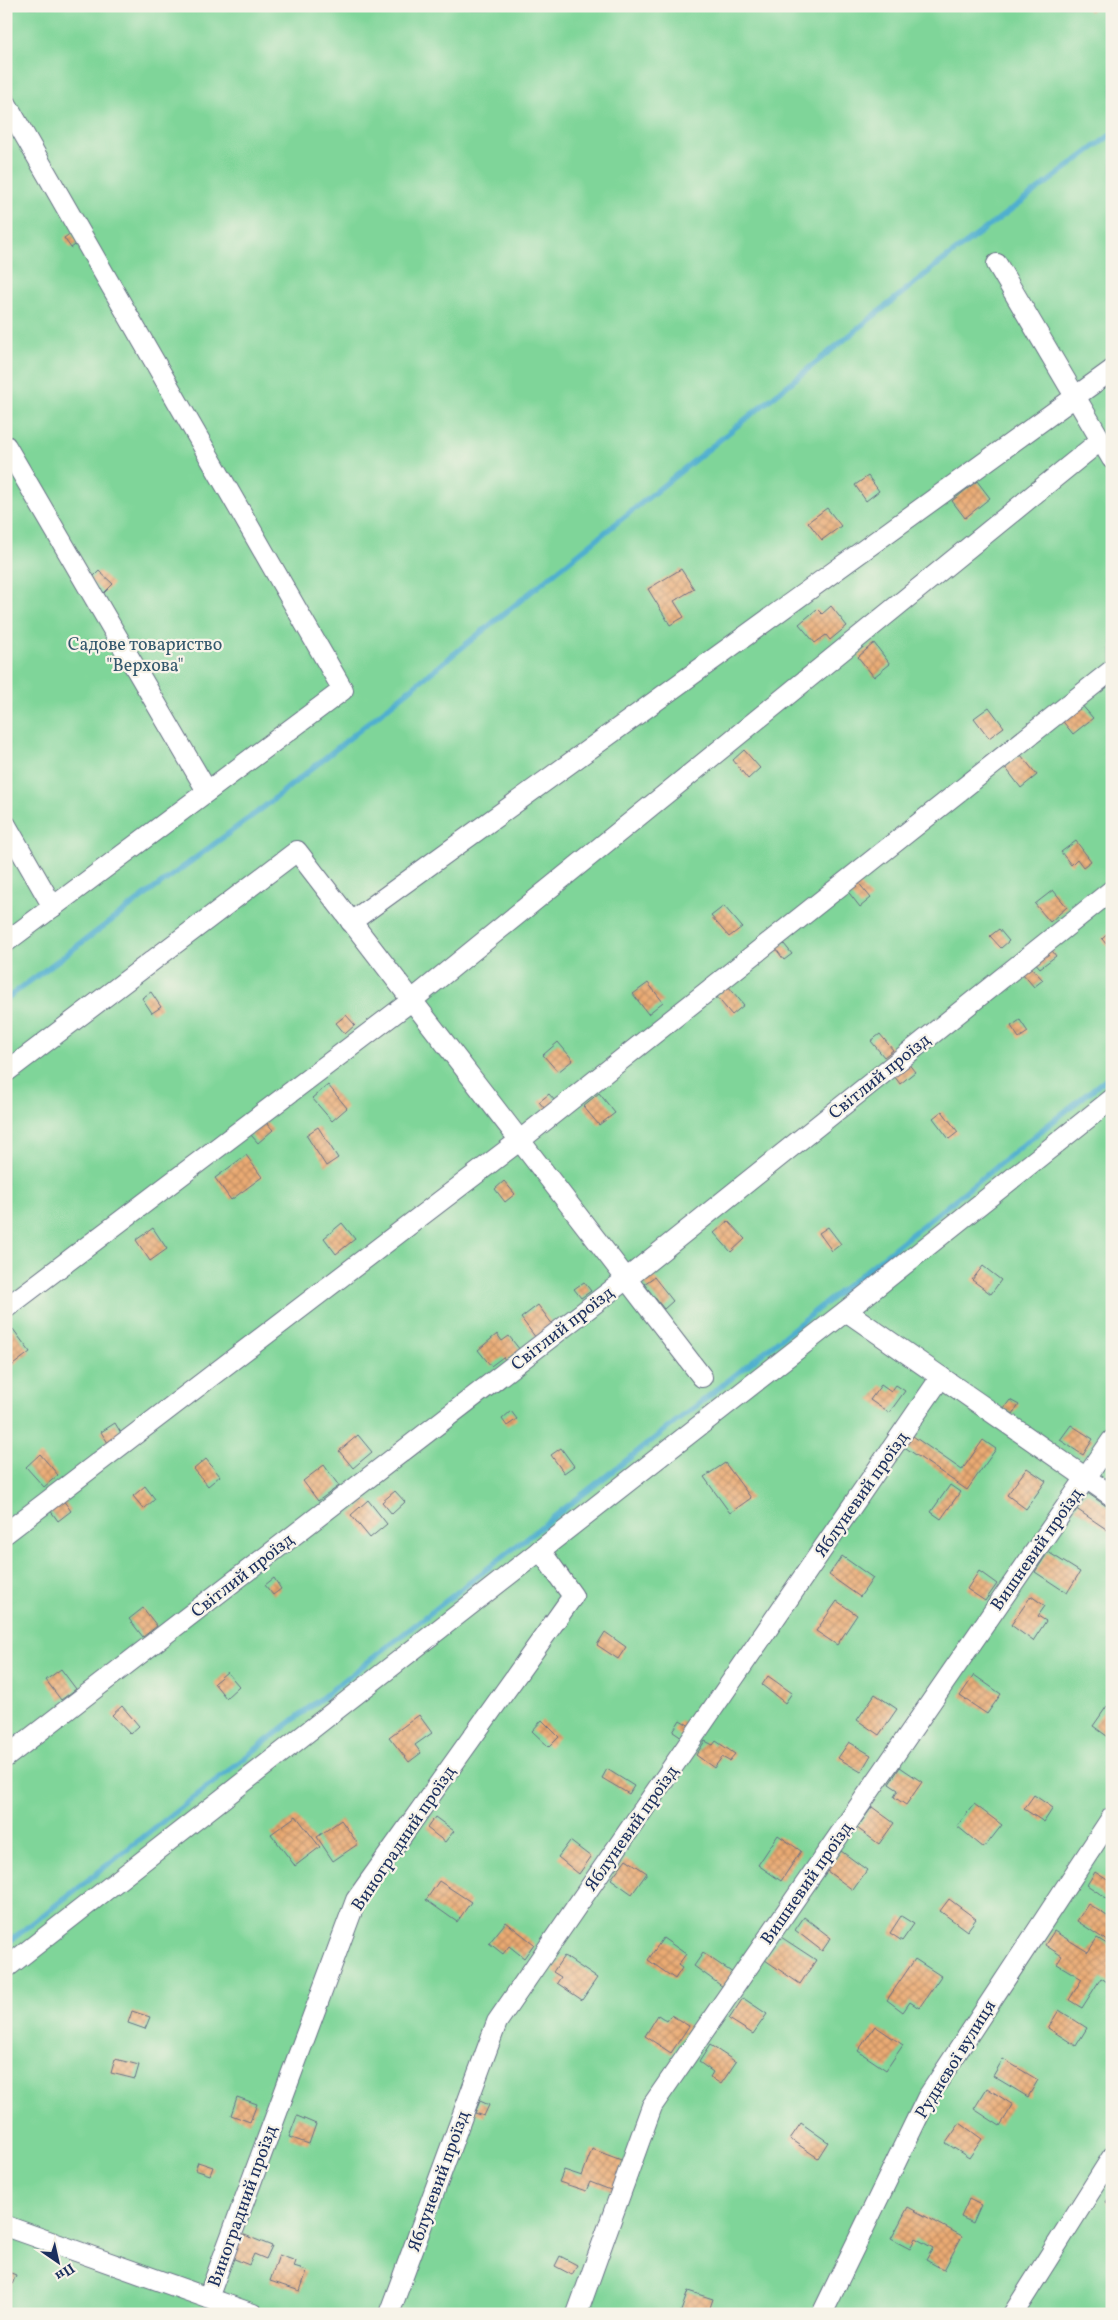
<svg xmlns="http://www.w3.org/2000/svg" width="1118" height="2320" viewBox="0 0 1118 2320" font-family="Vollkorn,serif">
  <defs>
    <pattern id="building-cross-hatch" width="8" height="8" patternUnits="userSpaceOnUse" patternTransform="scale(1.25)"><rect width="8" height="8" fill="#eaaa73"/><path d="M0 0l8 8M0 8l8-8" fill="none" stroke="#bd8b62"/></pattern>
  </defs>
  <rect width="100%" height="100%" fill="#f7f3e8"/>
  <filter id="ink" filterUnits="userSpaceOnUse"><feTurbulence type="fractalNoise" baseFrequency=".02" numOctaves="2"/><feDisplacementMap in="SourceGraphic" scale="10" xChannelSelector="R" yChannelSelector="G"/><feConvolveMatrix kernelMatrix="1 2 1 2 8 2 1 2 1" color-interpolation-filters="sRGB"/></filter>
  <filter id="wash" filterUnits="userSpaceOnUse"><feTurbulence type="fractalNoise" baseFrequency=".0096" numOctaves="4" result="noise"/><feDisplacementMap in="SourceGraphic" scale="20" xChannelSelector="R" yChannelSelector="G"/><feGaussianBlur stdDeviation="1.12" result="paint"/><feColorMatrix in="noise" values="0 0 0 0 0 0 0 0 0 0 0 0 0 0 0 0 0 1.4 0 .05"/><feComposite in="paint" operator="in"/></filter>
  <g filter="url(#wash)">
    <rect width="100%" height="100%" fill="#f1e5cb"/>
    <rect fill="#7fd599" stroke="#4d827c" x="6" y="6" width="1106" height="2308"/>
    <g fill="none" stroke-linecap="round" stroke-linejoin="round">
      <g stroke="#50afcf" stroke-width="5.5">
        <path d="M6,999L264,807L937,265L1112,134"/>
        <path d="M6,1944L714,1392L1112,1074"/>
      </g>
    </g>
    <g id="blocks">
      <g fill="url(#building-cross-hatch)">
        <path d="M1085,6H1098L1089,12Z"/>
        <path d="M71,233L78,243L71,248L64,238Z"/>
        <path d="M868,476L879,491L866,501L855,485Z"/>
        <path d="M977,481L990,498L965,518L952,501Z"/>
        <path d="M827,508L841,526L822,540L808,522Z"/>
        <path d="M681,569L694,589L674,601L684,617L670,625L648,589Z"/>
        <path d="M99,571L113,584L104,593L90,580Z"/>
        <path d="M831,606L847,626L830,640L826,635L815,643L799,624L817,609L822,614Z"/>
        <path d="M874,643L890,664L874,677L858,657Z"/>
        <path d="M1080,703L1093,718L1073,734L1060,718Z"/>
        <path d="M989,707L1004,727L989,738L974,718Z"/>
        <path d="M744,750L760,768L748,779L733,760Z"/>
        <path d="M1021,755L1037,775L1021,788L1005,767Z"/>
        <path d="M1076,841L1091,861L1083,867L1077,859L1071,865L1061,852Z"/>
        <path d="M857,881L871,898L860,907L846,889Z"/>
        <path d="M1053,890L1067,907L1050,922L1035,904Z"/>
        <path d="M724,906L742,927L729,937L711,916Z"/>
        <path d="M999,929L1009,941L1001,948L990,936Z"/>
        <path d="M1112,930V951L1102,939Z"/>
        <path d="M784,944L792,954L784,960L776,949Z"/>
        <path d="M1050,948L1056,956L1040,968L1034,961Z"/>
        <path d="M1030,966L1043,980L1034,987L1022,973Z"/>
        <path d="M648,983L663,1002L648,1014L633,994Z"/>
        <path d="M728,986L744,1005L732,1015L716,996Z"/>
        <path d="M151,992L161,1007L152,1013L142,998Z"/>
        <path d="M346,1015L355,1025L345,1034L336,1023Z"/>
        <path d="M1020,1020L1028,1032L1019,1038L1011,1026Z"/>
        <path d="M880,1034L893,1050L884,1057L871,1041Z"/>
        <path d="M558,1042L573,1060L558,1072L543,1055Z"/>
        <path d="M907,1062L915,1072L900,1084L892,1073Z"/>
        <path d="M328,1085L347,1108L332,1121L312,1098Z"/>
        <path d="M599,1093L615,1113L599,1125L583,1106Z"/>
        <path d="M549,1094L556,1102L546,1110L539,1102Z"/>
        <path d="M942,1111L958,1132L949,1139L933,1118Z"/>
        <path d="M266,1122L273,1130L258,1143L251,1135Z"/>
        <path d="M318,1127L338,1158L326,1166L306,1135Z"/>
        <path d="M246,1155L262,1177L231,1200L215,1178Z"/>
        <path d="M504,1181L515,1194L505,1202L495,1189Z"/>
        <path d="M728,1221L745,1239L731,1252L714,1233Z"/>
        <path d="M342,1223L355,1239L336,1254L324,1238Z"/>
        <path d="M828,1227L841,1244L832,1251L819,1233Z"/>
        <path d="M153,1228L167,1249L150,1261L136,1240Z"/>
        <path d="M983,1266L1001,1280L991,1294L972,1280Z"/>
        <path d="M654,1277L673,1301L664,1309L644,1284Z"/>
        <path d="M584,1282L591,1291L581,1298L574,1289Z"/>
        <path d="M538,1305L553,1325L536,1338L521,1318Z"/>
        <path d="M13,1329L30,1352L9,1368L6,1364V1334Z"/>
        <path d="M497,1334L502,1341L509,1336L520,1350L506,1361L503,1357L491,1366L478,1350Z"/>
        <path d="M881,1385L891,1392L896,1385L905,1391L889,1413L870,1400Z"/>
        <path d="M1010,1400L1019,1405L1013,1414L1004,1408Z"/>
        <path d="M511,1411L517,1419L507,1426L502,1419Z"/>
        <path d="M115,1423L121,1433L108,1443L101,1432Z"/>
        <path d="M1071,1425L1093,1439L1083,1455L1060,1440Z"/>
        <path d="M910,1434L962,1470L983,1440L996,1449L967,1490L903,1446Z"/>
        <path d="M358,1435L372,1452L353,1468L339,1451Z"/>
        <path d="M561,1448L574,1466L564,1473L551,1455Z"/>
        <path d="M40,1454L58,1475L44,1487L26,1467Z"/>
        <path d="M206,1459L220,1476L208,1486L194,1469Z"/>
        <path d="M725,1463L751,1498L730,1513L704,1477Z"/>
        <path d="M324,1465L339,1486L318,1501L303,1481Z"/>
        <path d="M1027,1468L1046,1481L1026,1509L1007,1495Z"/>
        <path d="M950,1485L960,1492L941,1519L931,1512Z"/>
        <path d="M145,1486L155,1499L144,1509L133,1496Z"/>
        <path d="M395,1491L405,1502L392,1514L382,1502Z"/>
        <path d="M1086,1492L1112,1510V1533L1075,1508Z"/>
        <path d="M63,1500L71,1511L58,1521L50,1510Z"/>
        <path d="M368,1500L387,1524L370,1538L351,1515Z"/>
        <path d="M1048,1552L1080,1572L1067,1593L1035,1572Z"/>
        <path d="M842,1556L873,1578L860,1597L829,1575Z"/>
        <path d="M979,1571L997,1584L985,1601L967,1589Z"/>
        <path d="M274,1578L281,1589L273,1595L265,1585Z"/>
        <path d="M1031,1596L1045,1606L1038,1616L1046,1621L1033,1641L1011,1625Z"/>
        <path d="M837,1601L857,1615L837,1645L816,1631Z"/>
        <path d="M143,1608L157,1626L143,1637L129,1619Z"/>
        <path d="M605,1632L626,1647L618,1659L597,1645Z"/>
        <path d="M61,1669L76,1689L61,1700L46,1680Z"/>
        <path d="M227,1672L239,1686L226,1698L214,1683Z"/>
        <path d="M974,1675L1001,1694L987,1714L960,1696Z"/>
        <path d="M768,1676L792,1693L785,1703L762,1685Z"/>
        <path d="M875,1694L897,1709L879,1735L857,1720Z"/>
        <path d="M122,1706L139,1726L130,1734L112,1715Z"/>
        <path d="M1107,1706L1112,1709L1111,1739L1093,1726Z"/>
        <path d="M419,1715L432,1733L415,1745L421,1753L409,1762L389,1737Z"/>
        <path d="M542,1720L559,1737L549,1747L532,1731Z"/>
        <path d="M680,1720L690,1726L682,1737L673,1731Z"/>
        <path d="M705,1741L713,1745L716,1741L735,1754L729,1761L722,1757L714,1768L696,1755Z"/>
        <path d="M849,1742L871,1755L861,1772L838,1758Z"/>
        <path d="M900,1767L922,1782L906,1805L894,1797L898,1790L889,1784Z"/>
        <path d="M607,1769L634,1786L629,1794L602,1778Z"/>
        <path d="M1034,1795L1053,1808L1044,1822L1024,1809Z"/>
        <path d="M974,1804L1002,1825L984,1848L957,1826Z"/>
        <path d="M872,1807L894,1823L879,1844L857,1828Z"/>
        <path d="M296,1816L320,1847L295,1866L271,1834Z"/>
        <path d="M435,1817L454,1831L445,1842L427,1828Z"/>
        <path d="M341,1820L358,1844L333,1861L317,1837Z"/>
        <path d="M778,1835L801,1851L781,1881L758,1865Z"/>
        <path d="M570,1841L591,1857L579,1874L558,1857Z"/>
        <path d="M841,1851L867,1870L853,1890L827,1871Z"/>
        <path d="M626,1859L647,1873L632,1894L611,1879Z"/>
        <path d="M1095,1872L1112,1883V1902L1087,1885Z"/>
        <path d="M439,1881L471,1902L457,1922L426,1900Z"/>
        <path d="M949,1899L976,1919L967,1931L940,1911Z"/>
        <path d="M1088,1904L1112,1919V1940L1110,1943L1077,1921Z"/>
        <path d="M901,1916L914,1924L902,1941L890,1933Z"/>
        <path d="M804,1917L831,1938L822,1951L795,1930Z"/>
        <path d="M506,1922L534,1944L524,1958L509,1946L503,1954L489,1943Z"/>
        <path d="M1054,1931L1088,1952L1097,1938L1112,1947V1985L1101,1978L1082,2008L1069,2000L1082,1979L1057,1964L1062,1956L1045,1945Z"/>
        <path d="M781,1937L816,1960L800,1984L765,1960Z"/>
        <path d="M663,1938L686,1954L678,1965L682,1968L675,1979L648,1960Z"/>
        <path d="M703,1953L733,1973L723,1987L694,1966Z"/>
        <path d="M564,1956L597,1978L582,2000L557,1983L561,1977L553,1972Z"/>
        <path d="M915,1959L941,1976L919,2008L910,2002L903,2012L887,2000Z"/>
        <path d="M743,1998L767,2014L753,2034L729,2019Z"/>
        <path d="M1059,2010L1087,2028L1076,2046L1048,2028Z"/>
        <path d="M132,2011L150,2017L145,2029L128,2023Z"/>
        <path d="M658,2015L667,2021L671,2015L689,2026L671,2053L645,2036Z"/>
        <path d="M875,2026L903,2045L886,2070L858,2051Z"/>
        <path d="M710,2045L736,2062L721,2084L710,2077L713,2072L699,2062Z"/>
        <path d="M115,2059L139,2065L135,2079L111,2073Z"/>
        <path d="M1003,2059L1038,2080L1028,2097L993,2076Z"/>
        <path d="M987,2088L1013,2105L1000,2126L974,2109Z"/>
        <path d="M237,2097L257,2104L250,2122L231,2115Z"/>
        <path d="M480,2101L489,2105L484,2116L475,2113Z"/>
        <path d="M297,2116L316,2124L309,2144L289,2137Z"/>
        <path d="M801,2123L828,2142L818,2158L790,2139Z"/>
        <path d="M960,2123L982,2139L969,2158L946,2143Z"/>
        <path d="M592,2149L624,2161L613,2191L590,2182L586,2191L559,2182L564,2170L582,2176Z"/>
        <path d="M198,2162L213,2167L210,2175L195,2170Z"/>
        <path d="M1112,2193V2206L1106,2202Z"/>
        <path d="M969,2199L981,2205L973,2223L961,2217Z"/>
        <path d="M908,2207L962,2236L944,2270L926,2260L933,2248L915,2238L910,2249L891,2239Z"/>
        <path d="M242,2234L272,2246L266,2259L254,2254L249,2265L232,2258Z"/>
        <path d="M279,2255L296,2261L294,2267L307,2271L300,2291L270,2281Z"/>
        <path d="M560,2256L577,2265L572,2275L555,2266Z"/>
        <path d="M6,2271L16,2275L11,2287L6,2285Z"/>
        <path d="M688,2291L713,2299L708,2314H680Z"/>
      </g>
    </g>
  </g>
  <g filter="url(#ink)">
    <use href="#blocks" fill-opacity="0" stroke="#666f84" stroke-width="1"/>
    <g fill="none" stroke-linecap="round" stroke-linejoin="round">
      <defs>
        <g id="minor">
          <path d="M6,103L343,690L6,942"/>
          <path d="M997,264L1112,459"/>
          <path d="M6,446L207,791"/>
          <path d="M6,825L53,907"/>
          <path d="M351,922L1112,370"/>
          <path d="M6,1072L297,851L702,1377"/>
          <path d="M6,1308L411,1001L1101,440"/>
          <path d="M846,1311L1112,1496"/>
          <path d="M6,1533L519,1141L1112,670"/>
          <path d="M6,1757L625,1280L1112,890"/>
          <path d="M6,1968L846,1311L1112,1099"/>
          <path d="M6,2226L253,2314"/>
          <path d="M208,2298L356,1900L573,1596L540,1550"/>
          <path d="M389,2314L497,2022L941,1377"/>
          <path d="M577,2314L652,2106L1112,1440"/>
          <path d="M822,2314L927,2098L1112,1817"/>
          <path d="M1013,2314L1112,2157"/>
        </g>
      </defs>
      <use href="#minor" stroke="#666f84" stroke-width="22"/>
      <use href="#minor" stroke="#fff" stroke-width="20"/>
    </g>
  </g>
  <g text-anchor="middle" stroke-width="4.5" stroke-linejoin="round" paint-order="stroke">
    <g font-size="18" fill="#34586d" stroke="#f7f3e8">
      <text x="145" y="650">Садове товариство<tspan x="145" dy="21">"Верхова"</tspan></text>
    </g>
    <g font-size="18" fill="#1b2f5e" stroke="#f7f3e8">
      <text transform="translate(879 1076) rotate(-39)" y="6">Світлий проїзд</text>
      <text transform="translate(562 1328) rotate(-38)" y="6">Світлий проїзд</text>
      <text transform="translate(861 1494) rotate(-55)" y="6">Яблуневий проїзд</text>
      <text transform="translate(1036 1549) rotate(-55)" y="6">Вишневий проїзд</text>
      <text transform="translate(242 1575) rotate(-38)" y="6">Світлий проїзд</text>
      <text transform="translate(631 1828) rotate(-55)" y="6">Яблуневий проїзд</text>
      <text transform="translate(403 1838) rotate(-56)" y="6">Виноградний проїзд</text>
      <text transform="translate(806 1883) rotate(-55)" y="6">Вишневий проїзд</text>
      <text transform="translate(955 2059) rotate(-58)" y="6">Руднєвої вулиця</text>
      <text transform="translate(438 2181) rotate(-70)" y="6">Яблуневий проїзд</text>
      <text transform="translate(242 2206) rotate(-70)" y="6">Виноградний проїзд</text>
    </g>
  </g>
  <rect width="1118" height="2320" fill="none" stroke="#f7f3e8" stroke-width="25"/>
  <g transform="translate(58 2262) rotate(146)" stroke="#f7f3e8" stroke-width="4" paint-order="stroke">
  <path d="M0-4L9 19L0 12L-9 19Z" fill="#1b2f5e"/>
  <text y="-8" font-size="14" font-weight="bold" text-anchor="middle" fill="#1b2f5e">Пн</text>
  </g>
</svg>
